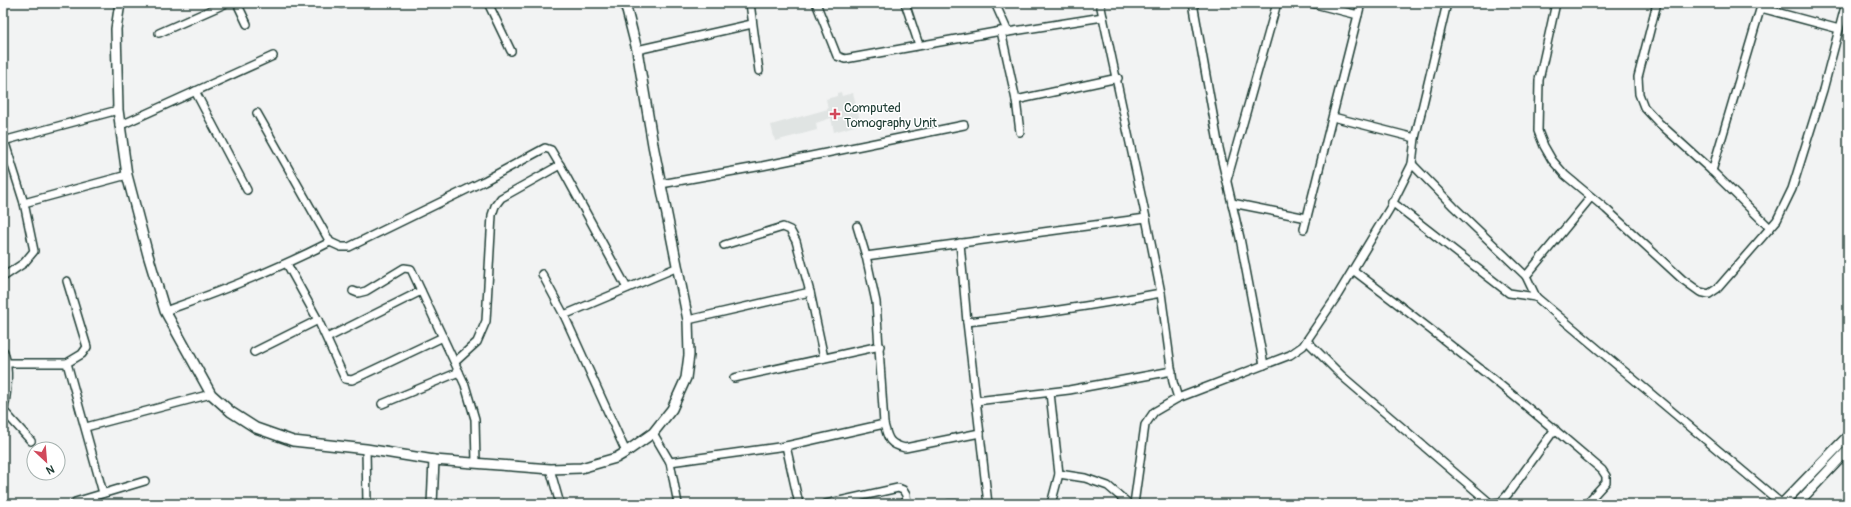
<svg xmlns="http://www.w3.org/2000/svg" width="1851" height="507" viewBox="0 0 1851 507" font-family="Pangolin,sans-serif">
  <rect width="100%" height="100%" fill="#f2f3f3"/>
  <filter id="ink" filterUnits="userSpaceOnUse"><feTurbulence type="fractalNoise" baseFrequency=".025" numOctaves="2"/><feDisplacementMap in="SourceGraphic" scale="8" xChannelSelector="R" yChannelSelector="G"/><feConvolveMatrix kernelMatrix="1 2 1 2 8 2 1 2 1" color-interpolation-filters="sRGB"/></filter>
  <g filter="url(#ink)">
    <path fill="#e0e4e3" d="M841,92L842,96L853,93L860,120L857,121L858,125L834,132L831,118L816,123L817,130L775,141L771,125L828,109L826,99L837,96V93Z"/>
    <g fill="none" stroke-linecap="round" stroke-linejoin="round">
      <defs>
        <g id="minor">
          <path d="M237,3L247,24"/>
          <path d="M342,3V4"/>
          <path d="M488,3L511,51"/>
          <path d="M750,3L759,71"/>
          <path d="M816,3L837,56L845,59L1001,31L1008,32L1103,17"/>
          <path d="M905,3L919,45"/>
          <path d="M995,3L1008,32"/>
          <path d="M1100,3L1146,218L1161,293L1173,382L1178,398"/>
          <path d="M1193,3L1219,148L1240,238L1264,365"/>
          <path d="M1311,3L1358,15"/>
          <path d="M1556,3L1539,80L1538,131L1544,146L1552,160L1565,175L1606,209L1682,279L1700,292L1709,294L1718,288L1777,220L1792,189L1823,90L1846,3"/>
          <path d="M1657,3L1638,77L1639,94L1644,107L1659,123L1712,171L1770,228"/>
          <path d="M3,4L5,3"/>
          <path d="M1761,8L1839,29"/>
          <path d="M1001,31L1016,100L1020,132"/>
          <path d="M159,33L227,3"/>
          <path d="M637,50L752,24"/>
          <path d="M195,91L247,190"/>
          <path d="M1016,100L1118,78"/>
          <path d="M257,113L330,242L341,247H349L484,181L545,148L551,150L560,165L627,288"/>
          <path d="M1333,117L1415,138"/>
          <path d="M119,126L273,56"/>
          <path d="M3,141L118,110"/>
          <path d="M1412,164L1454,207L1526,276L1536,297L1782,504"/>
          <path d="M1712,171L1762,3"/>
          <path d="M1227,180L1277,3"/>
          <path d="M661,184L762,166L964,125"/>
          <path d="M1392,202L1509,293L1536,297"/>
          <path d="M24,203L127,175"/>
          <path d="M1232,203L1307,218"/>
          <path d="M857,226L866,256L876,302L884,424C888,438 888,444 905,448L980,433"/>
          <path d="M1304,229L1361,3"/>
          <path d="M960,243L967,322L988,504"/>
          <path d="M724,245L783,227L790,230L796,241L810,292L824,358"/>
          <path d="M866,256L1146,218"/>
          <path d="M287,264L318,320L345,379L352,380L443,337"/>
          <path d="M1353,270C1438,334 1521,400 1602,470L1606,476V482L1586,504"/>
          <path d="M542,274L564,315L626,452"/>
          <path d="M1526,276L1591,197"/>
          <path d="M3,277L24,263L34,251L24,203L4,140"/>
          <path d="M353,291L358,293L366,291L404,268L411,269L465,385L475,419L476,463"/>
          <path d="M165,311C222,291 276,270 330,242"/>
          <path d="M564,315L678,267"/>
          <path d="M688,320L810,292"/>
          <path d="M967,322C1032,315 1096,305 1161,293"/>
          <path d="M327,338L421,291"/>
          <path d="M1307,341L1342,376L1490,503L1501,502L1508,494L1555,429"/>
          <path d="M254,352L318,320"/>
          <path d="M455,362L477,342L486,321L492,215L495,206L501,198L560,165"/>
          <path d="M6,363H67L103,493"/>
          <path d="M67,363L82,354L87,347L67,281"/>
          <path d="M734,378L880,346"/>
          <path d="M1050,393L1059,474L1051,504"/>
          <path d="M976,401L1069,390L1172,371"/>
          <path d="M382,404L459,372"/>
          <path d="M3,410L31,441"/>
          <path d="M86,427L211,394"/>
          <path d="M653,433L670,462L678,504"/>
          <path d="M786,446L799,504"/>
          <path d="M366,449L367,504"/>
          <path d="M670,462L786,446L884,424"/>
          <path d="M550,469L560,504"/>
          <path d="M1059,474L1085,478L1108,486L1129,504"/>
          <path d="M75,502L145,481"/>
          <path d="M826,504L898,488L903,490L906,495L907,504"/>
          <path d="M949,504H955"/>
          <path d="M1134,504L1145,425L1154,412L1178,398L1290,355L1303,346L1337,296L1390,208L1412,164L1415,138L1447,3"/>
        </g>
        <g id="tertiary">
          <path d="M120,3L116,29L118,110L127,175L148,255L165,311L211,394L231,412L256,428L293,441L366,449L434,460L550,469L581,468L616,458L626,452L653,433L672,409L686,378L689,355L688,320L653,145L637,50L625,3"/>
          <path d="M3,352C9,371 6,391 3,410"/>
          <path d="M432,504L434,460"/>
          <path d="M1782,504L1848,436"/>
          <path d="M1797,504L1848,450"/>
        </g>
      </defs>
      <use href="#minor" stroke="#1f3d34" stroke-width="10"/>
      <use href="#tertiary" stroke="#1f3d34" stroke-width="12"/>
      <use href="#minor" stroke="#fff" stroke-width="7"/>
      <use href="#tertiary" stroke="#fff" stroke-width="9"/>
    </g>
  </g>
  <path fill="#d1495b" stroke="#fff" stroke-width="1.5" d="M833 108h4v4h4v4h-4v4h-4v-4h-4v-4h4z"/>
  <g text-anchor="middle" stroke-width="3" stroke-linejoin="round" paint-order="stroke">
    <g font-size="13" fill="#1f3d34" stroke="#fff" text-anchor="start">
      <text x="844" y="112">Computed<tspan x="844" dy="15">Tomography Unit</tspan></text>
    </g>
  </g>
  <rect width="1851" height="507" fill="none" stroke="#fff" stroke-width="16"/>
  <rect x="8" y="8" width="1835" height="491" fill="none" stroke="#1f3d34" stroke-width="1.5" filter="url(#ink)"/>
  <g transform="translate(46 461) rotate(154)"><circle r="19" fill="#ffffff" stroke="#a5b1ae"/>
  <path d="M0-3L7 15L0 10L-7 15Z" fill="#d1495b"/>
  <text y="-6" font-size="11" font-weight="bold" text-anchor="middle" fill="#1f3d34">N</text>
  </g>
</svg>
